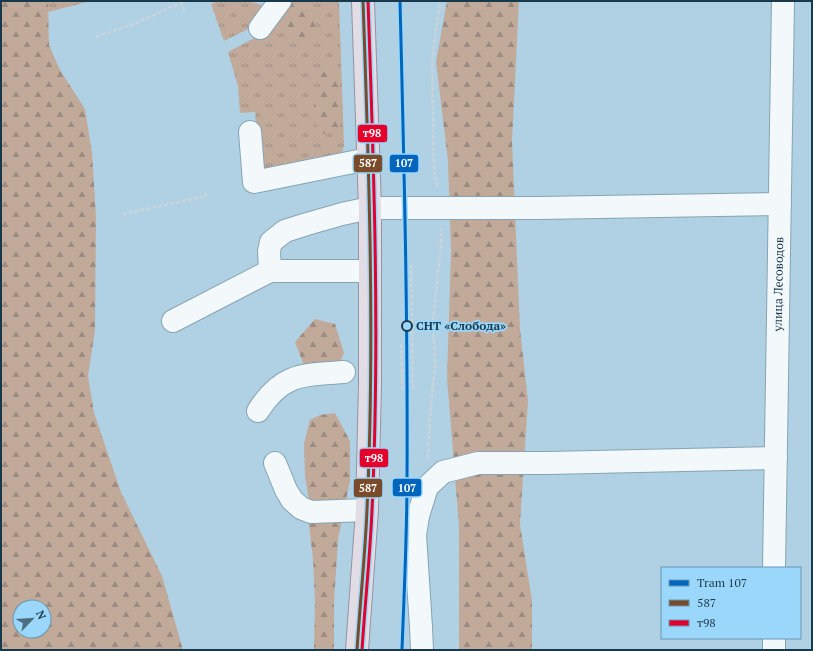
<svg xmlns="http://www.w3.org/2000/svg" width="813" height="651" viewBox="0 0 813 651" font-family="'PT Serif',serif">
  <defs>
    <pattern id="grass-tufts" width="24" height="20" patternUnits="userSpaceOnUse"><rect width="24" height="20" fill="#c1aa9a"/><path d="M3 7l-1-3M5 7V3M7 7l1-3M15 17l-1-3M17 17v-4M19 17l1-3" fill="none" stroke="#9c8b80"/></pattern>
    <pattern id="forest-firs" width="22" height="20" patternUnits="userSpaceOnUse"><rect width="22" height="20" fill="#c1aa9a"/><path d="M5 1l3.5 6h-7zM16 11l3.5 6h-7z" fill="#9c8b80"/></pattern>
  </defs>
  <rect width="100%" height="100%" fill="#b0d1e4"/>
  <g fill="url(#grass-tufts)">
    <path d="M48,1H91L48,12Z"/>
    <path d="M217,1C229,1 255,0 263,6L254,26L224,41L211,4Z"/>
    <path d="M339,1L344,145L342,153L337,159L276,176L259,169L255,112L240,113L238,86L228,52L260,35L287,2Z"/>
  </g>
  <g fill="url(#forest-firs)" fill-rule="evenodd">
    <path d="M1,1H48L49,45L60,70L85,109L92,153L96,217L95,330L88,376L94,413L121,492L162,576L183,650H1ZM20,607H44V631H20Z"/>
    <path d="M447,1H519L512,141L520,329L528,401L520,524L532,601V650H459V526L447,378L451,251L448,161L436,62Z"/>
    <path d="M295,3C319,8 321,46 302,43C292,35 278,25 285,11C287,7 290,5 295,3Z"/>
    <path d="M326,71C330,72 334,73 336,77C342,83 345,118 340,125C336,131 330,134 324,134C309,122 315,103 320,87C321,83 321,78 321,74Z"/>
    <path d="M315,319L335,324L344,353L331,382H317L303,363L295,342Z"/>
    <path d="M335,413L350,441V481L338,540L334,602V650H314L315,601L313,559L307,509L309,500L305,476L304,443L310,420L320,415Z"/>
  </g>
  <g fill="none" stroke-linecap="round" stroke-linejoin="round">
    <defs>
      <g id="minor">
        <path d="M260,28L280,1"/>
        <path d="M250,132L254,182L368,159"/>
        <path d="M270,271L269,251L271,242L285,231L307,224L342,214L370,208H539L780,204"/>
        <path d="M173,321L270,271H370"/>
        <path d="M258,411C282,373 303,375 344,372"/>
        <path d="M275,463L286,490L292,500L301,508L311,512L367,510"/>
        <path id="s1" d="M774,568L783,1"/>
        <path d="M422,650L421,627L415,535L418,516L427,487L443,472L478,463H548L776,458"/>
        <path d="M774,650V638"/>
      </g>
      <path id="major" d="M357,650L367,510L370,383V208L363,1"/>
    </defs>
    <use href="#minor" stroke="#86a4b4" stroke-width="24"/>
    <use href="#major" stroke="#9293a4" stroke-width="24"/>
    <g stroke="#cad4db" stroke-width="2.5" stroke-dasharray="4 2" stroke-linecap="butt">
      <path d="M96,37L136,23L181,3L185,11"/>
      <path d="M437,187L434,166L432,61L440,1"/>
      <path d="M123,214L206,196L205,192"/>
      <path d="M401,344L402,388H413L411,264"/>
      <path d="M428,458L430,417L435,364L433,323L441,243V228"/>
    </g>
    <use href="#minor" stroke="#f3f8fb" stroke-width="22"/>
    <use href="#major" stroke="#e2dde5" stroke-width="22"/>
    <defs>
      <path id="bus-1" d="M357,650C360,603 365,557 367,510C375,340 369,170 363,1"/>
      <path id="bus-2" d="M362,650C365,603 370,557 372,510C380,340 374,171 368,1"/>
    </defs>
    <use href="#bus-1" stroke="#9ad7fa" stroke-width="6"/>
    <use href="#bus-2" stroke="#9ad7fa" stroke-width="6"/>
    <use href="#bus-1" stroke="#7a4b2a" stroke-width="3"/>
    <use href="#bus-2" stroke="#e4002b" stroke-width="3"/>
    <defs>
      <path id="tram-1" d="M400,1C404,161 408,321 407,480C407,537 404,594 402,650"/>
    </defs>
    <use href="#tram-1" stroke="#9ad7fa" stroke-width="6"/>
    <use href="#tram-1" stroke="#0065bd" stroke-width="3"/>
  </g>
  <circle fill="#9ad7fa" stroke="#18394b" stroke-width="2" cx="407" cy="326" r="5"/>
  <g text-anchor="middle" stroke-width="3.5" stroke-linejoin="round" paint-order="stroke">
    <g font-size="12" fill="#18394b" stroke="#9ad7fa">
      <text dy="4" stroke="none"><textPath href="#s1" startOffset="284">улица Лесоводов</textPath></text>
    </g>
    <g font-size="12" font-weight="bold" fill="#18394b" stroke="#9ad7fa" text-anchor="start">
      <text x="416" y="330">СНТ «Слобода»</text>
    </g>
  </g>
  <g stroke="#9ad7fa" stroke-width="1.5">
    <rect x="357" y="124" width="31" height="19" rx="4" fill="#e4002b"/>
    <rect x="389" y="154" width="30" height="19" rx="4" fill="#0065bd"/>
    <rect x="353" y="154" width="30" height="19" rx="4" fill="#7a4b2a"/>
    <rect x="359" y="448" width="30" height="20" rx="4" fill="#e4002b"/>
    <rect x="392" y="478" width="30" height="19" rx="4" fill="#0065bd"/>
    <rect x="353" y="478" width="30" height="20" rx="4" fill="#7a4b2a"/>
  </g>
  <g font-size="11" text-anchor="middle" font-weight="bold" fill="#fff">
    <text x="372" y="137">т98</text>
    <text x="404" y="167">107</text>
    <text x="368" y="167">587</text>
    <text x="374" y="462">т98</text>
    <text x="407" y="492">107</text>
    <text x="368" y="492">587</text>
  </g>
  <rect width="813" height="651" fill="none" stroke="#18394b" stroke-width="4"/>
  <rect x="661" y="567" width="140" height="72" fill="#9ad7fa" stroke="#6698b4"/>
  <rect x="669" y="580" width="20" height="6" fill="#0065bd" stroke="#6698b4"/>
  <text x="697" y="587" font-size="12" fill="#18394b">Tram 107</text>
  <rect x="669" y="600" width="20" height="6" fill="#7a4b2a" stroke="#6698b4"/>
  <text x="697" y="607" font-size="12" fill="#18394b">587</text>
  <rect x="669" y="620" width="20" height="6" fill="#e4002b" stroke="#6698b4"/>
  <text x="697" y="627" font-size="12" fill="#18394b">т98</text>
  <g transform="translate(32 619) rotate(65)"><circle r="19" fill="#9ad7fa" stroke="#6698b4"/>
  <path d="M0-3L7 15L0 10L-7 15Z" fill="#4d6e81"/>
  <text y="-6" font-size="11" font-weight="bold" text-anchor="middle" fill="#18394b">N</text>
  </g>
</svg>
